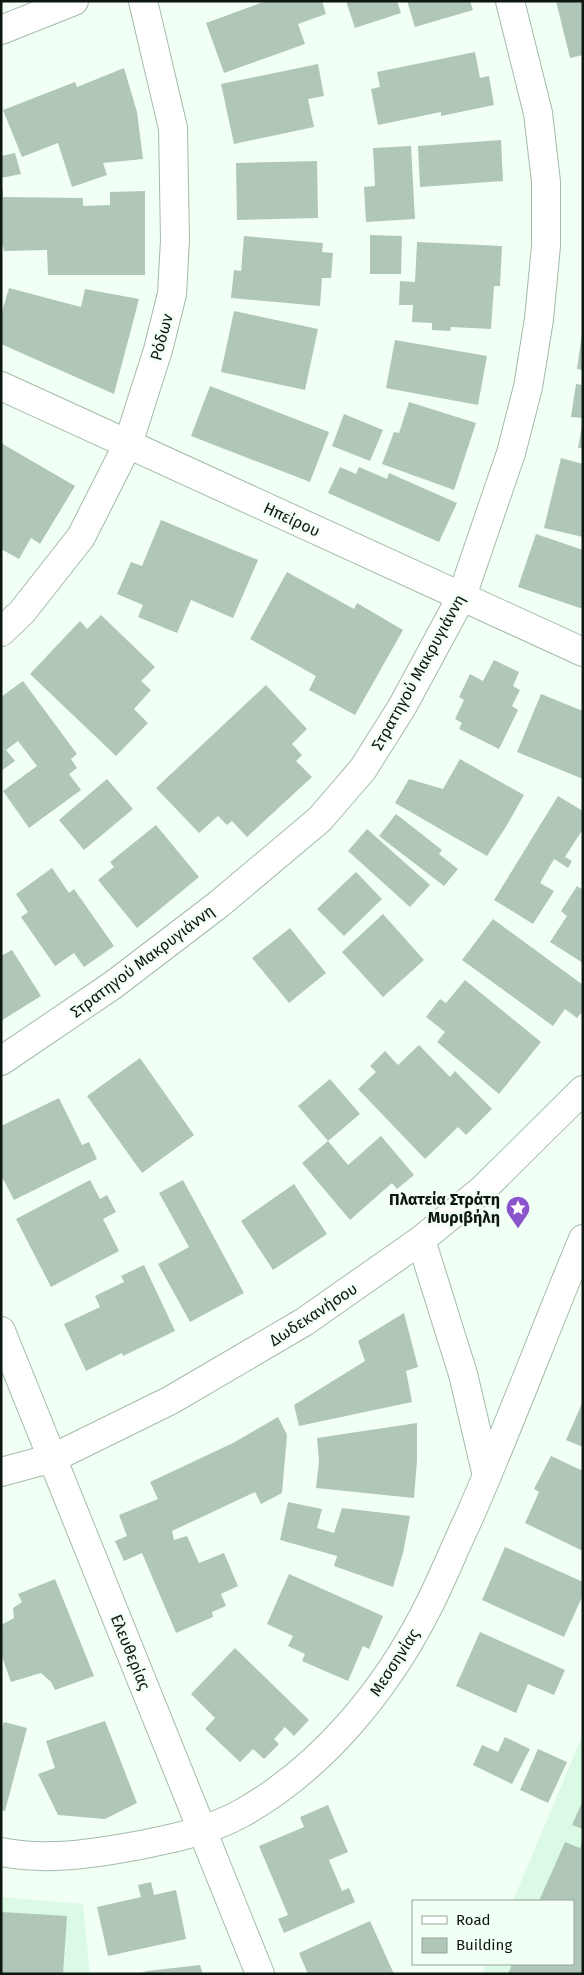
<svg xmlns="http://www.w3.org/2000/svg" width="584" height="1975" viewBox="0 0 584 1975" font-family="'Fira Sans',sans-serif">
  <rect width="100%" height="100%" fill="#f1fff5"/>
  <g fill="#dbfae5">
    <path d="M583,1734V1974H482L486,1964H573V1901H513Z"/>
    <path d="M1,1897L83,1904L90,1974H1Z"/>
  </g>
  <g fill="#b0c7b7">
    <path d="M266,1H322L326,14L298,24L305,44L224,73L206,23Z"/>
    <path d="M346,1H397L401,13L355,28Z"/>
    <path d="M407,1H470L473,10L415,27Z"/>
    <path d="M556,1H583V55L570,58Z"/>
    <path d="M475,52L480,78L489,76L494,105L441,116V112L378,125L371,89L380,87L377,72Z"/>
    <path d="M318,64L324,96L308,99L314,127L234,144L221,84Z"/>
    <path d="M124,68L137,112L143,159L103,163L107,175L72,187L58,143L22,157L3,110L75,82L77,87Z"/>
    <path d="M501,140L503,181L420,187L418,146Z"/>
    <path d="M411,146L415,219L366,222L364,187L375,186L373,148Z"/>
    <path d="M15,153L21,174L1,178V156Z"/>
    <path d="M317,161L318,218L237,220L236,163Z"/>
    <path d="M1,190H3V197L83,198V206L110,205V192L145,191V275H48L47,250L4,251L3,246H1Z"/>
    <path d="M370,235L402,236L401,274H370Z"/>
    <path d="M244,236L323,243L322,252L333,253L331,278H322L320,306L231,298L234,270L241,271Z"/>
    <path d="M417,242L502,246L500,286H494L491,329L451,327L450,331L432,330V323L412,322L413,305H399L400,281L415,282Z"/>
    <path d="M9,288L81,307L85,289L139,299L114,394L1,344V315Z"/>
    <path d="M234,311L318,329L305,390L221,372Z"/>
    <path d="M582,333H583V370L577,369Z"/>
    <path d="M395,340L487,356L478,405L386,388Z"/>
    <path d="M576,384L583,385V418L571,417Z"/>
    <path d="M210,386L329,432L310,482L191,436Z"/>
    <path d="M409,402L476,423L454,490L382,464L394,432L399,433Z"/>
    <path d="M344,414L383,430L370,461L332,446Z"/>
    <path d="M582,426H583V448H578Z"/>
    <path d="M1,443L75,486L40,544L31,538L19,559L1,549Z"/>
    <path d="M561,458L583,464V537L544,528Z"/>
    <path d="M340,467L356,474L359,467L387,479L389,473L457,503L439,542L328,493Z"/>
    <path d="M161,520L258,560L233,618L191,600L177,633L138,617L143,605L117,594L131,562L142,566Z"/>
    <path d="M536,534L583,550V609L518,587Z"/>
    <path d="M287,572L354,609L357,603L403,630L355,715L309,690L316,676L250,639Z"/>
    <path d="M101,615L155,667L141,681L151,690L134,709L148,723L116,756L30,674L80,621L87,629Z"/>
    <path d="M494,660L519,672L513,686L520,690L512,706L518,710L499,749L459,729L462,723L455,719L464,700L459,697L470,674L483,681Z"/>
    <path d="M23,681L77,754L71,759L77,768L69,774L81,790L29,828L3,791L37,766L18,741L6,750L15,761L1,771V697Z"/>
    <path d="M266,685L307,729L292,744L302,755L296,761L312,777L247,837L232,821L227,825L218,816L199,833L156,788Z"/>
    <path d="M541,694L583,711V779L517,752Z"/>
    <path d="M460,759L524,795L507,825L487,856L395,803L409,779L443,789Z"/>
    <path d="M107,779L133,809L84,850L59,820Z"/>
    <path d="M558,796L583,811V829L565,857L572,861L568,868L554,859L540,883L554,891L533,924L494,900Z"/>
    <path d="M396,814L442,850L439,854L458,869L444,886L379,836Z"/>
    <path d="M156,825L199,877L137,928L98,880L114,867L110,862Z"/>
    <path d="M367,829L430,885L410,907L348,851Z"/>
    <path d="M52,868L69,893L74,889L114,946L84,967L74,953L55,966L21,917L28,912L16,894Z"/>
    <path d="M356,872L382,899L344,936L317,909Z"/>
    <path d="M577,886L583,890V963L550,942L567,916L561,911Z"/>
    <path d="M383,914L424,960L383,997L342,952Z"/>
    <path d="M493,919L583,985V1011L577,1018L565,1009L553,1026L462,960Z"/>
    <path d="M290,928L326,973L289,1003L252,958Z"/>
    <path d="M12,950L41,996L1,1021V956Z"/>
    <path d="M465,980L541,1042L499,1094L437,1042L445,1032L426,1017L440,999L446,1003Z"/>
    <path d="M419,1045L450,1077L455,1071L492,1109L466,1135L458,1127L425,1159L358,1089L376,1072L370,1066L385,1051L398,1065Z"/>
    <path d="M140,1058L194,1135L142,1173L87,1096Z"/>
    <path d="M330,1079L360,1114L328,1141L298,1106Z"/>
    <path d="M59,1098L82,1145L89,1142L97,1159L14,1200L1,1175V1126Z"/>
    <path d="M381,1136L414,1175L397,1189L392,1183L350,1220L302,1163L328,1141L348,1165Z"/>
    <path d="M90,1180L100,1199L107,1195L116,1212L103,1219L119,1251L51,1287L16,1219Z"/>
    <path d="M183,1180L244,1293L190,1322L158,1264L189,1247L159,1193Z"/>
    <path d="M294,1184L327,1234L273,1270L241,1221Z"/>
    <path d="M144,1265L175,1331L123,1356L122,1353L86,1371L64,1324L100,1307L95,1296L124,1282L121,1276Z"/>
    <path d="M404,1313L418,1367L406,1371L412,1402L299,1426L294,1405L365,1361L358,1341Z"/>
    <path d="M583,1401V1447L566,1440Z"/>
    <path d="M278,1417L287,1435L282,1493L261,1504L255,1492L172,1531L174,1540L187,1536L199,1563L224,1553L238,1586L221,1594L226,1606L212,1612L213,1617L176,1633L142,1553L124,1561L115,1541L127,1536L119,1515L158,1499L150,1482L233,1443Z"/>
    <path d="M417,1423V1460L414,1498L316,1488L319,1461L317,1438Z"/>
    <path d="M551,1456L583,1471V1551L525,1523L539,1492L534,1489Z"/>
    <path d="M288,1502L322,1509L317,1528L334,1533L342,1508L410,1516L403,1553L393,1587L334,1566L337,1556L280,1540Z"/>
    <path d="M505,1547L583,1582V1595L564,1637L482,1600Z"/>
    <path d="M289,1574L383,1616L369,1649L363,1646L348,1681L302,1661L305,1654L288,1646L293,1636L267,1624Z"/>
    <path d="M55,1579L94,1676L55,1690L51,1682L41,1673L11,1682L1,1654V1625L14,1618L13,1608L22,1602L18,1594Z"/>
    <path d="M480,1632L565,1670L554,1695L528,1684L516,1713L456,1686Z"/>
    <path d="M235,1648L309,1720L294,1736L285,1727L274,1739L279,1744L264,1759L253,1749L240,1762L205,1729L215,1718L191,1694Z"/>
    <path d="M105,1721L137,1803L105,1819L58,1815L38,1774L55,1768L46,1741Z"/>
    <path d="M4,1722L27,1728L5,1811L1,1810V1730Z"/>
    <path d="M505,1737L530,1749L512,1784L473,1765L482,1745L498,1752Z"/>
    <path d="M538,1749L567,1762L548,1803L520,1790Z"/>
    <path d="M583,1800V1829L572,1825Z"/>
    <path d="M328,1805L348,1852L329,1860L342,1891L349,1888L355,1902L284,1933L278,1919L288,1915L259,1846L304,1827L300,1817Z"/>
    <path d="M583,1841V1974H508L512,1964H573V1901H539L565,1842L580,1848Z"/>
    <path d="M151,1882L154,1895L176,1890L186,1939L108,1956L97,1907L141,1897L138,1885Z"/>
    <path d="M2,1912L67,1916L63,1974H1Z"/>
    <path d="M370,1921L394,1974H308L299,1953Z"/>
    <path d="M200,1965L203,1974L140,1973L147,1971Z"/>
  </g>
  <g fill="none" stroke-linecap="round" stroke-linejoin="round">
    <defs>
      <g id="minor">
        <path d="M1,386L583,652"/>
        <path d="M1,632L22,612L81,537L128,444L158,350L172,294L175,240L173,128L143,1"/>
        <path d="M1,1061L113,985L219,904L320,819L363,769L402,707L462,596L511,453L528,387L539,319L546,246V182L538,113L510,1"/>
        <path d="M421,1240L463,1374L487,1476"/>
        <path d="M1,1331L260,1974"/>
        <path d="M1,1472L53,1458L171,1400L304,1322L421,1240L483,1189L583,1090"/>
        <path d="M1,1852C46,1861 91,1854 135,1846C171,1839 210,1831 242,1813C322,1768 386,1690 427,1609C442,1580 454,1549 468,1520C509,1427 544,1332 583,1239"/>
      </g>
      <path id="tertiary" d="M1,30L74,1"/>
    </defs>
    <use href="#minor" stroke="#a4bbab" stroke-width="30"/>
    <use href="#tertiary" stroke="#a4bbab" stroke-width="30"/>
    <use href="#minor" stroke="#fff" stroke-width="28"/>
    <use href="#tertiary" stroke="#fff" stroke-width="28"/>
  </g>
  <defs>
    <symbol id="sight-pin" viewBox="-11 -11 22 30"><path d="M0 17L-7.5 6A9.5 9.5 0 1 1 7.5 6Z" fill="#8954cc" stroke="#f1fff5"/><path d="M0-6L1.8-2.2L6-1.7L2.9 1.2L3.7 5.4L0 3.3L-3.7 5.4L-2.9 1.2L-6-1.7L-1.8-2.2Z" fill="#fff"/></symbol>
  </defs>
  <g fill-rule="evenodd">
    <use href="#sight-pin" x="504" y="1194" width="28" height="38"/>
  </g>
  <g text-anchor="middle" stroke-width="5" stroke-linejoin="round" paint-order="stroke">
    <g font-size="16" fill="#0e1611" stroke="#f1fff5">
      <text transform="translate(161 337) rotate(-75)" y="6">Ρόδων</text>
      <text transform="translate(292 519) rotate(25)" y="6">Ηπείρου</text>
      <text transform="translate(418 672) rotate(-61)" y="6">Στρατηγού Μακρυγιάννη</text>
      <text transform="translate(142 961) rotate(-37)" y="6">Στρατηγού Μακρυγιάννη</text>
      <text transform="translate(313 1314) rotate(-33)" y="6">Δωδεκανήσου</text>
      <text transform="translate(131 1652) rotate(68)" y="6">Ελευθερίας</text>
      <text transform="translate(394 1662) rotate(-57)" y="6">Μεσσηνίας</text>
    </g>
    <g font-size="16" font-weight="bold" fill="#0e1611" stroke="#f1fff5" text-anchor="end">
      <text x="500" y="1205">Πλατεία Στράτη<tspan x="500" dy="18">Μυριβήλη</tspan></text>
    </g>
  </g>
  <rect width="584" height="1975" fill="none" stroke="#0e1611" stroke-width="5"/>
  <rect x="412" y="1900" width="162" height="65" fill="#f1fff5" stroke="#96a29a"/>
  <rect x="422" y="1916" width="25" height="8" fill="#ffffff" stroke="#96a29a"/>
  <text x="456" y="1925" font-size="15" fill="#0e1611">Road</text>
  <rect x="422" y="1938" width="25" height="15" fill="#b0c7b7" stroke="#96a29a"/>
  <text x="456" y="1950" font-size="15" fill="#0e1611">Building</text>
</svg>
